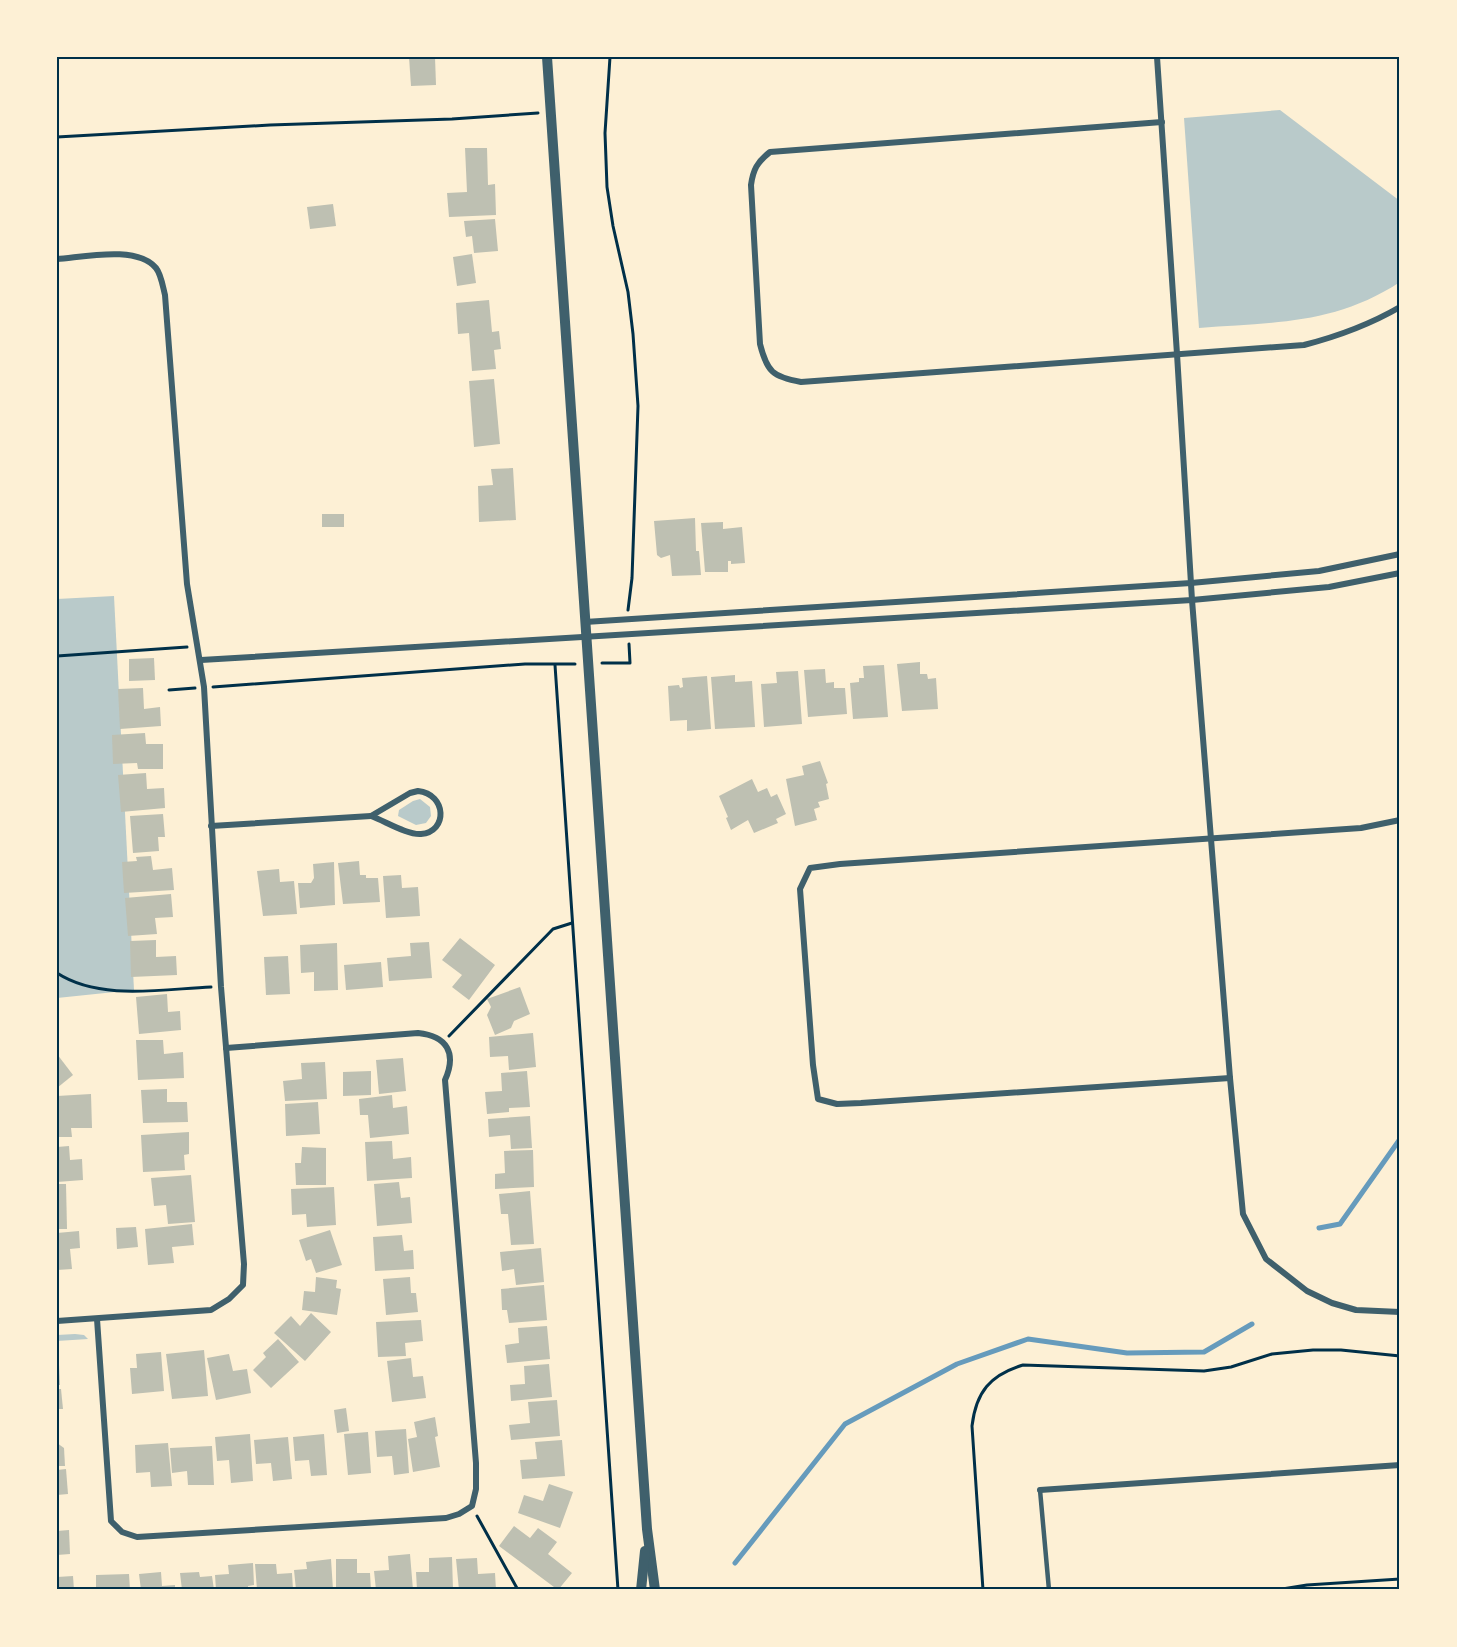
<svg xmlns="http://www.w3.org/2000/svg" width="1457" height="1647" viewBox="0 0 1457 1647" font-family="Arial,sans-serif">
  <rect width="100%" height="100%" fill="#fdf0d5"/>
  <g fill="#b9caca">
    <path d="M1280,110L1400,201V282C1334,325 1274,322 1199,328L1184,118Z"/>
    <path d="M114,596L134,990L57,998V599Z"/>
    <path d="M420,799L430,807L431,816L426,823L416,825L398,816L399,810L413,801Z"/>
    <path d="M75,1334L84,1335L88,1339L57,1341V1335Z"/>
  </g>
  <g fill="none" stroke-linecap="round" stroke-linejoin="round">
    <g stroke="#669bbc" stroke-width="5">
      <path d="M1319,1228L1340,1224L1400,1139"/>
      <path d="M735,1563L845,1424L957,1364L1028,1339L1127,1353L1204,1352L1252,1324"/>
    </g>
  </g>
  <g fill="#bec0b2">
    <path d="M409,57H435L436,85L411,86Z"/>
    <path d="M465,148H487L488,185L495,184L496,215L449,217L447,193L467,192Z"/>
    <path d="M333,204L336,226L310,229L307,207Z"/>
    <path d="M495,219L498,251L474,253L472,236L466,237L464,221Z"/>
    <path d="M472,254L476,283L457,286L453,257Z"/>
    <path d="M489,300L492,332L499,331L501,349L494,350L496,369L472,371L469,333L458,334L456,303Z"/>
    <path d="M494,379L500,444L474,447L469,381Z"/>
    <path d="M513,468L516,520L479,522L478,486L493,485L491,469Z"/>
    <rect x="322" y="514" width="22" height="13"/>
    <path d="M695,518L696,551H699L701,575L672,576L670,555L661,558L657,555L654,521Z"/>
    <path d="M723,522V529L742,527L745,563L731,564V561H728V572H705L701,523Z"/>
    <path d="M154,658L155,680L129,681V659Z"/>
    <path d="M920,662V674H927L928,679L936,678L938,709L902,711L897,664Z"/>
    <path d="M884,665L888,717L853,719L850,683L859,682V678H864L863,666Z"/>
    <path d="M825,669L826,683L834,682V688H845L847,714L808,717L804,670Z"/>
    <path d="M798,671L802,724L764,727L761,684L777,683L776,672Z"/>
    <path d="M735,675V682L752,681L755,727L715,729L711,677Z"/>
    <path d="M707,676L711,729L687,731V720L670,721L668,686L679,685L680,688L683,687L682,678Z"/>
    <path d="M143,688L144,709L160,707L161,726L120,729L118,689Z"/>
    <path d="M145,733L146,744H163V769H138L137,763L113,764L112,735Z"/>
    <path d="M820,761L828,783L826,784L829,799L818,802L820,807L814,809L817,820L795,826L786,779L804,775L802,766Z"/>
    <path d="M146,773L147,789L164,788L165,808L121,812L118,775Z"/>
    <path d="M752,779L758,792L767,788L771,797L777,794L786,814L776,819L778,823L754,833L748,820L731,830L726,818L728,817L719,796Z"/>
    <path d="M163,814L165,837H158L159,851L133,853L130,816Z"/>
    <path d="M151,856L153,870L172,868L174,890L124,893L122,862L137,861L136,857Z"/>
    <path d="M359,861L360,875H366V878H378L380,902L343,904L338,863Z"/>
    <path d="M334,862L335,905L300,908L298,883H311L314,878L313,864Z"/>
    <path d="M279,869L280,882L294,881L297,914L263,916L257,871Z"/>
    <path d="M401,875L402,888L418,887L420,916L386,918L383,876Z"/>
    <path d="M171,894L173,917L155,918L157,934L128,936L125,898Z"/>
    <path d="M460,938L495,965L469,1000L452,987L462,975L442,960Z"/>
    <path d="M156,940V957L176,956L177,975L131,977L130,941Z"/>
    <path d="M429,942L432,978L389,981L387,958L411,956L410,943Z"/>
    <path d="M337,943L338,990L314,991V972L301,973L300,945Z"/>
    <path d="M288,956L290,994L266,995L264,957Z"/>
    <path d="M381,962L383,987L346,990L344,965Z"/>
    <path d="M520,987L530,1014L514,1021L511,1028L495,1035L487,1015L491,1007L487,999Z"/>
    <path d="M167,994L168,1012L180,1011L181,1030L139,1034L136,997Z"/>
    <path d="M533,1033L536,1067L509,1070L508,1056L490,1057L489,1037Z"/>
    <path d="M136,1040H163L164,1054L183,1052L184,1078L138,1080Z"/>
    <path d="M57,1054L73,1075L57,1088Z"/>
    <path d="M403,1058L406,1091L379,1094L376,1060Z"/>
    <path d="M325,1062L327,1099L285,1101L283,1081L302,1079L301,1063Z"/>
    <path d="M371,1071V1095L343,1096V1072Z"/>
    <path d="M527,1071L530,1107L509,1108V1112L487,1114L485,1092L502,1091L501,1073Z"/>
    <path d="M167,1089V1102H187L188,1122L143,1123L141,1090Z"/>
    <path d="M91,1094L92,1128H71L72,1137H57V1096Z"/>
    <path d="M392,1095L393,1108L407,1106L409,1134L370,1138L368,1115H360L359,1099Z"/>
    <path d="M318,1102L320,1134L286,1136L285,1104Z"/>
    <path d="M530,1116L532,1148L511,1149L510,1135L489,1137L488,1119Z"/>
    <path d="M189,1132V1154L184,1155L185,1170L143,1172L141,1135Z"/>
    <path d="M392,1141L393,1159L411,1157L412,1178L367,1181L365,1142Z"/>
    <path d="M69,1146L70,1160L82,1159L83,1180L57,1182V1147Z"/>
    <path d="M302,1147L326,1148V1185H296L295,1163H301Z"/>
    <path d="M533,1150L534,1187L495,1189V1174L505,1173L504,1151Z"/>
    <path d="M191,1175L195,1222L168,1224L166,1205L154,1206L151,1178Z"/>
    <path d="M399,1182L401,1198L410,1197L412,1223L377,1226L374,1184Z"/>
    <path d="M57,1184H66L67,1229H57Z"/>
    <path d="M334,1187L336,1225L307,1227L306,1214L292,1215L291,1189Z"/>
    <path d="M530,1191L534,1244L511,1245L508,1214H501L499,1194Z"/>
    <path d="M192,1224L194,1245L172,1247L174,1263L148,1265L145,1229Z"/>
    <path d="M136,1227L138,1247L117,1249L116,1228Z"/>
    <path d="M330,1230L342,1265L316,1273L311,1259L306,1261L299,1240Z"/>
    <path d="M79,1231L80,1248L70,1249L72,1269L57,1270V1233Z"/>
    <path d="M402,1235L404,1251L413,1250L414,1269L375,1271L373,1237Z"/>
    <path d="M541,1248L544,1282L516,1285L514,1269L502,1271L500,1252Z"/>
    <path d="M316,1277L337,1280L336,1288L341,1289L337,1315L302,1310L304,1291L315,1292Z"/>
    <path d="M410,1277L411,1293H416L418,1312L386,1315L383,1279Z"/>
    <path d="M544,1285L547,1320L509,1323L507,1310H502L501,1289Z"/>
    <path d="M311,1313L331,1332L305,1361L274,1333L291,1316L300,1326Z"/>
    <path d="M421,1320L423,1341L405,1343L406,1356L378,1357L376,1322Z"/>
    <path d="M547,1326L550,1359L507,1363L505,1345L519,1343L518,1328Z"/>
    <path d="M278,1339L299,1362L271,1388L253,1370L266,1357L263,1353Z"/>
    <path d="M204,1350L208,1396L172,1399L166,1354Z"/>
    <path d="M161,1352L164,1391L132,1394L130,1368H137L136,1354Z"/>
    <path d="M229,1354L233,1371L247,1369L251,1393L216,1400L207,1358Z"/>
    <path d="M411,1358L413,1377L423,1376L426,1398L392,1402L387,1361Z"/>
    <path d="M549,1364L552,1397L511,1401L510,1385L525,1384L524,1366Z"/>
    <path d="M57,1365H59L60,1385H57Z"/>
    <path d="M57,1389H61L63,1409H57Z"/>
    <path d="M557,1400L560,1436L511,1440L509,1425L530,1423L528,1402Z"/>
    <path d="M346,1408L349,1431L337,1433L334,1410Z"/>
    <path d="M435,1417L438,1436L435,1437L440,1467L413,1472L408,1439L417,1437L414,1422Z"/>
    <path d="M406,1429L409,1473L394,1475L392,1456L377,1457L375,1431Z"/>
    <path d="M368,1432L371,1473L348,1475L344,1434Z"/>
    <path d="M250,1434L253,1481L231,1483L229,1460L217,1461L215,1437Z"/>
    <path d="M324,1434L327,1475L311,1476L309,1460L295,1461L293,1437Z"/>
    <path d="M288,1437L292,1479L273,1481L271,1463L256,1464L254,1440Z"/>
    <path d="M562,1440L565,1476L522,1479L520,1460L537,1459L535,1442Z"/>
    <path d="M57,1443L64,1448L65,1466H57Z"/>
    <path d="M168,1443L172,1486L151,1487L150,1472L136,1473L135,1445Z"/>
    <path d="M212,1446L214,1485H188L187,1471L172,1473L170,1448Z"/>
    <path d="M66,1469L68,1494L57,1495V1470Z"/>
    <path d="M549,1484L573,1492L560,1528L518,1513L524,1495L543,1501Z"/>
    <path d="M514,1526L530,1538L538,1528L557,1542L548,1554L572,1573L558,1590L499,1546Z"/>
    <path d="M69,1530L70,1554L57,1555V1531Z"/>
    <path d="M410,1554L413,1590H376L374,1571L389,1570L388,1556Z"/>
    <path d="M452,1557L453,1590H417L416,1572H429V1558Z"/>
    <path d="M477,1558L478,1574L495,1573L496,1590H459L456,1559Z"/>
    <path d="M331,1559L333,1590H296L294,1570L307,1569L306,1562Z"/>
    <path d="M336,1559H357V1573H370L371,1590H336Z"/>
    <path d="M253,1563L254,1585L248,1586V1590H216L215,1575L229,1574L228,1565Z"/>
    <path d="M255,1564H276L277,1574L292,1573L293,1590H257Z"/>
    <path d="M161,1572L162,1586L175,1585V1590H141L139,1574Z"/>
    <path d="M199,1572L200,1577L212,1576L214,1590H182L180,1573Z"/>
    <path d="M129,1574L130,1590H96V1575Z"/>
    <path d="M73,1576L74,1590H57V1577Z"/>
  </g>
  <g fill="none" stroke-linecap="round" stroke-linejoin="round">
    <g stroke="#003049" stroke-width="3">
      <path d="M610,57L605,133L607,187L613,226L628,292L633,334L638,406L632,578L628,610"/>
      <path d="M57,137L270,125L452,119L538,113"/>
      <path d="M57,656L187,647"/>
      <path d="M602,663H630L629,644"/>
      <path d="M555,665L618,1590"/>
      <path d="M213,687L525,664H575"/>
      <path d="M169,690L195,688"/>
      <path d="M57,973C100,1001 162,989 211,987"/>
      <path d="M449,1036L553,929L572,923"/>
      <path d="M477,1516L518,1590"/>
      <path d="M983,1590L972,1426C976,1392 990,1375 1023,1365L1204,1371L1231,1367L1272,1354L1313,1350H1341L1400,1356"/>
      <path d="M1276,1590L1307,1585L1400,1579"/>
    </g>
    <path stroke="#3f606c" stroke-width="4.5" d="M1040,1490L1049,1590"/>
    <g stroke="#3f606c" stroke-width="6">
      <path d="M1157,57L1177,354L1192,600L1230,1078L1243,1214L1266,1259L1307,1291L1332,1303L1356,1310L1400,1312"/>
      <path d="M1162,122L770,152C757,162 753,170 751,185L760,344C767,372 773,377 801,382L1304,345C1339,336 1369,325 1400,307"/>
      <path d="M57,259C84,257 137,245 156,268C161,274 163,287 165,295L187,584L204,687L221,987L244,1264L243,1285L229,1299L211,1310L57,1321"/>
      <path d="M585,622L1191,583L1319,571L1400,554"/>
      <path d="M201,660L1192,600L1329,587L1400,573"/>
      <path d="M418,791C447,794 448,832 421,834C407,835 385,821 371,816L410,793Z"/>
      <path d="M211,826L371,816"/>
      <path d="M1230,1078L861,1103L837,1104L818,1099L813,1065L800,889L810,868L840,864L1361,828L1400,820"/>
      <path d="M97,1319L111,1521L122,1532L137,1537L446,1518L459,1514L472,1506L476,1489V1463L445,1080C457,1053 447,1036 418,1033L226,1048"/>
      <path d="M1040,1490L1400,1465"/>
    </g>
    <g stroke="#3f606c" stroke-width="10">
      <path d="M547,57L647,1529L655,1590"/>
      <path d="M641,1590L645,1551"/>
    </g>
  </g>
  <rect width="1457" height="1647" fill="none" stroke="#fdf0d5" stroke-width="117"/>
  <rect x="58" y="58" width="1340" height="1530" fill="none" stroke="#003049" stroke-width="2"/>
</svg>
